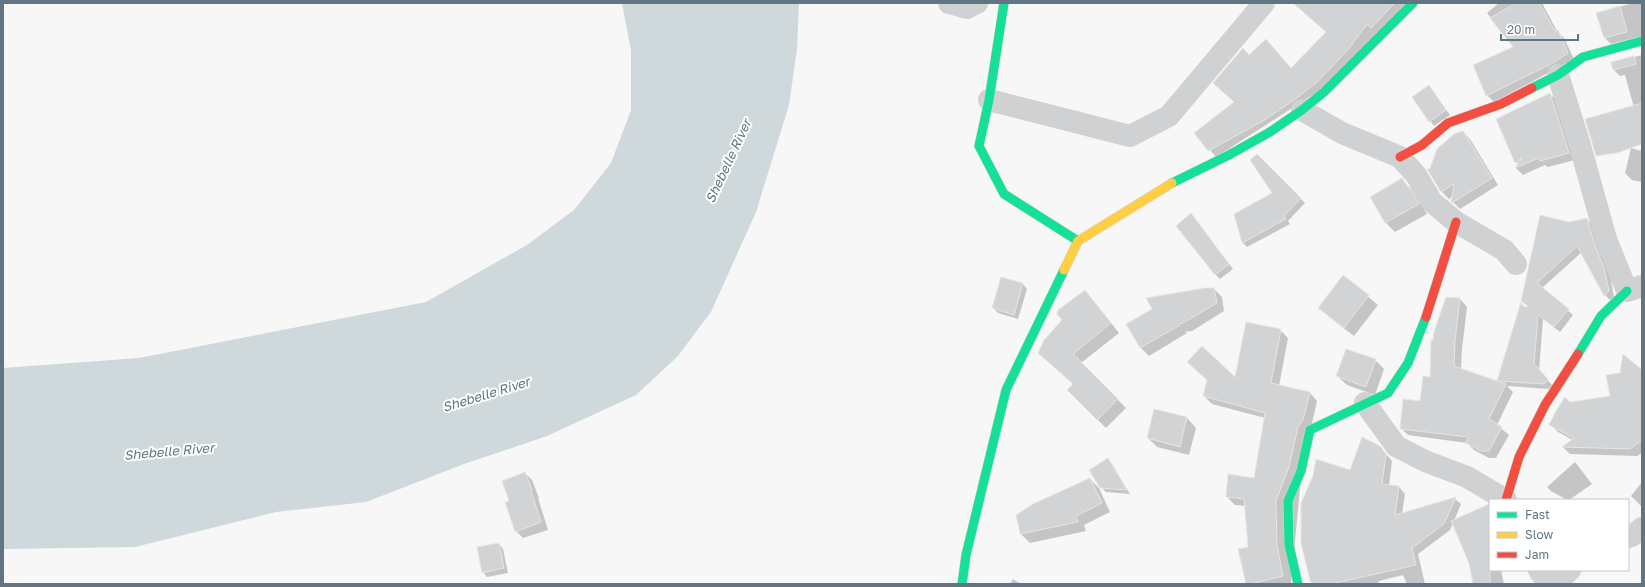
<svg xmlns="http://www.w3.org/2000/svg" width="1645" height="587" viewBox="0 0 1645 587" font-family="'Golos Text',sans-serif">
  <rect width="100%" height="100%" fill="#f7f7f7"/>
  <path fill="#cfd8db" d="M622,3H799L797,49L789,105L756,212L711,312L677,357L636,395L547,436L464,464L366,502L276,512L135,547L3,549V368L139,358L426,302L527,245L574,210L611,163L631,110V51Z"/>
  <g fill="#0003">
    <path d="M1301,3H1409L1322,89L1216,157L1196,133L1235,102L1250,56L1273,48L1292,69L1327,33L1305,13Z"/>
    <path d="M1499,3H1542L1557,31L1564,38L1574,59L1494,102L1487,95L1515,47L1487,13Z"/>
    <path d="M1633,3H1642V36L1611,44L1605,38L1598,13Z"/>
    <path d="M1642,55V137L1625,75L1620,76L1614,70L1612,63Z"/>
    <path d="M1429,87L1450,115L1434,126L1413,97Z"/>
    <path d="M1550,94L1557,101L1575,160L1548,167L1545,165L1523,175L1516,168L1519,164L1516,162L1498,119Z"/>
    <path d="M1463,132L1470,139L1498,185L1460,209L1452,201L1453,196L1449,199L1442,192Z"/>
    <path d="M1631,148L1642,151V182L1632,180L1625,173Z"/>
    <path d="M1257,155L1305,203L1288,221L1290,224L1247,247L1243,243L1236,215L1273,193Z"/>
    <path d="M1402,180L1411,189L1427,214L1395,232L1385,222Z"/>
    <path d="M1191,215L1233,269L1220,279L1215,274Z"/>
    <path d="M1587,219L1592,225L1610,275L1614,297L1610,300L1605,295L1582,252L1542,288L1573,315L1560,332L1543,319L1539,371L1552,385L1549,389L1507,386L1513,392L1497,425L1509,435L1496,458H1489L1474,450L1467,443L1408,435L1401,428L1421,402L1431,378L1434,341L1460,299L1467,307L1462,349L1461,369L1501,383L1498,381L1522,304L1526,308L1531,309L1522,301L1569,223Z"/>
    <path d="M1343,276L1378,305L1354,336L1329,317L1320,308Z"/>
    <path d="M1023,284L1027,289L1018,319L998,313L993,308Z"/>
    <path d="M1214,289L1222,297L1224,311L1192,331L1185,332L1187,333L1149,356L1141,348L1127,324Z"/>
    <path d="M1084,291L1093,300L1119,333L1081,363L1126,408L1106,428L1068,390L1074,384L1063,320Z"/>
    <path d="M1280,330L1288,338L1279,386L1310,393L1317,401L1311,428L1305,435L1291,584H1247L1249,548L1246,506L1235,505L1227,497L1255,479L1265,418L1212,404L1204,396L1235,379Z"/>
    <path d="M1375,360L1384,369L1375,395L1347,385L1337,376Z"/>
    <path d="M1642,372V453L1637,456L1570,454L1563,447L1573,440L1558,432L1550,424L1570,403L1612,396Z"/>
    <path d="M1155,410L1187,418L1196,428L1189,455L1157,447L1148,438Z"/>
    <path d="M1380,447L1392,461L1389,486L1399,487L1405,494L1402,514L1455,499L1461,504L1454,521L1485,507L1490,512V570H1501L1504,584H1474L1469,563L1453,523L1450,530L1418,554L1425,584H1407L1403,575L1379,581L1378,584H1333L1363,566L1351,472Z"/>
    <path d="M1108,459L1112,464L1130,494L1106,492L1101,487Z"/>
    <path d="M1575,462L1592,484L1569,500H1567L1551,491L1547,487Z"/>
    <path d="M525,473L532,480L539,498H538L548,530L523,538L516,531L511,502Z"/>
    <path d="M1090,479L1099,488L1110,512L1084,525L1086,531L1030,543L1021,534L1017,516Z"/>
    <path d="M1642,482V507L1631,496Z"/>
    <path d="M499,544L503,549L508,573L487,577L483,572Z"/>
    <path d="M1013,579L1021,584H1010Z"/>
  </g>
  <g fill="#d2d3d4" stroke="#e6e6e6">
    <path d="M1293,3H1395L1371,28L1367,24L1347,51L1316,83L1294,100L1263,121L1208,151L1194,133L1234,102L1213,83L1243,48L1249,55L1266,39L1291,68L1326,32Z"/>
    <path d="M1516,3H1539L1555,31L1558,30L1568,53L1551,64L1486,96L1473,65L1513,47L1490,18Z"/>
    <path d="M1620,6L1627,32L1604,38L1596,13Z"/>
    <path d="M1634,56L1636,64L1613,70L1611,62Z"/>
    <path d="M1429,85L1446,110L1429,122L1412,97Z"/>
    <path d="M1550,93L1569,153L1540,161L1539,158L1515,168L1522,158L1515,163L1496,119Z"/>
    <path d="M1642,103V144L1617,153L1596,156L1585,119Z"/>
    <path d="M1463,131L1492,178L1452,203L1451,202L1454,184L1441,192L1427,169H1430L1437,149L1454,134Z"/>
    <path d="M1257,154L1301,198L1284,216L1286,219L1242,243L1234,214L1272,193L1250,160Z"/>
    <path d="M1402,178L1419,204L1385,223L1370,197Z"/>
    <path d="M1191,213L1229,264L1215,275L1176,226Z"/>
    <path d="M1540,215L1569,222L1587,218L1594,242L1604,268L1609,291L1604,296L1577,246L1537,283L1569,309L1554,327L1538,315L1534,364L1548,379L1544,384L1497,381L1521,302L1522,306L1529,307L1521,301Z"/>
    <path d="M1343,275L1369,295L1344,328L1318,308Z"/>
    <path d="M1001,277L1023,283L1014,315L992,308Z"/>
    <path d="M1205,288H1214L1217,303L1183,323L1179,324L1180,325L1140,348L1126,324L1152,309L1146,298Z"/>
    <path d="M1085,290L1111,323L1073,354L1118,399L1097,420L1067,390L1073,384L1038,353L1044,340L1062,320L1057,314L1058,310Z"/>
    <path d="M1446,297L1460,298L1455,341L1454,366L1506,384L1489,419L1502,427L1489,451H1481L1466,443L1468,437L1400,429L1403,399L1420,401L1423,376L1430,377L1431,340H1433L1434,332Z"/>
    <path d="M1246,322L1281,329L1271,383L1310,392L1303,420L1298,427L1289,467L1276,501L1277,545L1283,576L1250,584H1246L1238,549L1248,547L1244,499L1226,497L1228,474L1254,478L1265,413L1203,396L1207,380L1187,362L1202,346L1235,377Z"/>
    <path d="M1346,349L1376,359L1366,387L1336,376Z"/>
    <path d="M1623,354L1642,370V440L1630,449L1562,447L1574,438L1549,425L1556,411L1565,397L1570,402L1610,396L1606,375L1620,373Z"/>
    <path d="M1154,409L1187,417L1180,447L1147,438Z"/>
    <path d="M1362,437L1380,446L1386,454L1382,484L1399,486L1395,515L1456,497L1444,524L1412,548L1416,565L1331,584H1311L1301,543V503L1313,476L1316,459L1350,470Z"/>
    <path d="M1108,458L1127,490L1100,488L1089,470Z"/>
    <path d="M525,472L532,490L531,491L541,522L515,532L505,502L509,501L502,481Z"/>
    <path d="M1090,478L1102,503L1076,516L1078,522L1020,534L1016,515L1033,504Z"/>
    <path d="M1489,504L1490,584H1473L1469,563L1451,521Z"/>
    <path d="M499,543L504,568L482,573L477,547Z"/>
  </g>
  <g fill="none" stroke-linecap="round" stroke-linejoin="round">
    <defs>
      <g id="fast">
        <path d="M1004,3L989,100L979,146L1004,194L1078,241"/>
        <path d="M1532,88L1558,75L1583,57L1642,41"/>
        <path d="M1172,183L1229,155L1270,132L1302,110L1324,92L1413,3"/>
        <path d="M1578,354L1601,316L1627,291"/>
        <path d="M962,584L966,555L1006,390L1064,270"/>
        <path d="M1298,584L1289,545L1288,501L1301,471L1310,430L1388,393L1408,363L1426,317"/>
      </g>
      <path id="slow" d="M1064,270L1078,241L1172,183"/>
      <g id="jam">
        <path d="M1400,157L1422,145L1448,123L1501,104L1532,88"/>
        <path d="M1426,317L1456,222"/>
        <path d="M1506,500L1519,457L1545,405L1578,354"/>
      </g>
    </defs>
    <use href="#fast" stroke="#d4d5d6" stroke-width="10"/>
    <use href="#slow" stroke="#d4d5d6" stroke-width="10"/>
    <use href="#jam" stroke="#d4d5d6" stroke-width="10"/>
    <g stroke="#cfd1d2" stroke-width="22">
      <path d="M949,3L967,8L977,3"/>
      <path d="M1558,75L1579,142L1606,239L1627,291L1642,286"/>
      <path d="M989,100L1130,136L1169,116L1264,3"/>
      <path d="M1302,110L1342,133L1400,157L1416,175L1432,202L1456,222L1504,250L1516,264"/>
      <path d="M1365,403L1396,446L1425,461L1467,477L1506,500"/>
      <path d="M1628,537L1632,536L1642,528"/>
      <path d="M1539,570L1548,584"/>
      <path d="M1555,584L1570,570"/>
    </g>
    <use href="#fast" stroke="#16e098" stroke-width="9"/>
    <use href="#slow" stroke="#ffcf43" stroke-width="9"/>
    <use href="#jam" stroke="#f24e42" stroke-width="9"/>
  </g>
  <g text-anchor="middle" stroke-width="4" stroke-linejoin="round" paint-order="stroke">
    <g font-size="13" font-style="italic" fill="#5d757c" stroke="#fff">
      <text transform="translate(728 161) rotate(-65)" y="5">Shebelle River</text>
      <text transform="translate(486 394) rotate(-17)" y="5">Shebelle River</text>
      <text transform="translate(169 451) rotate(-5)" y="5">Shebelle River</text>
    </g>
  </g>
  <rect width="1645" height="587" fill="none" stroke="#627582" stroke-width="8"/>
  <rect x="1489" y="499" width="140" height="72" fill="#ffffff" stroke="#c0c8cd"/>
  <rect x="1497" y="512" width="20" height="6" fill="#16e098" stroke="#c0c8cd"/>
  <text x="1525" y="519" font-size="12" fill="#627582">Fast</text>
  <rect x="1497" y="532" width="20" height="6" fill="#ffcf43" stroke="#c0c8cd"/>
  <text x="1525" y="539" font-size="12" fill="#627582">Slow</text>
  <rect x="1497" y="552" width="20" height="6" fill="#f24e42" stroke="#c0c8cd"/>
  <text x="1525" y="559" font-size="12" fill="#627582">Jam</text>
  <path d="M1501 34v6h77v-6" fill="none" stroke="#627582" stroke-width="2"/>
  <text x="1507" y="34" font-size="12" fill="#627582" stroke="#ffffff" stroke-width="3" paint-order="stroke">20 m</text>
</svg>
